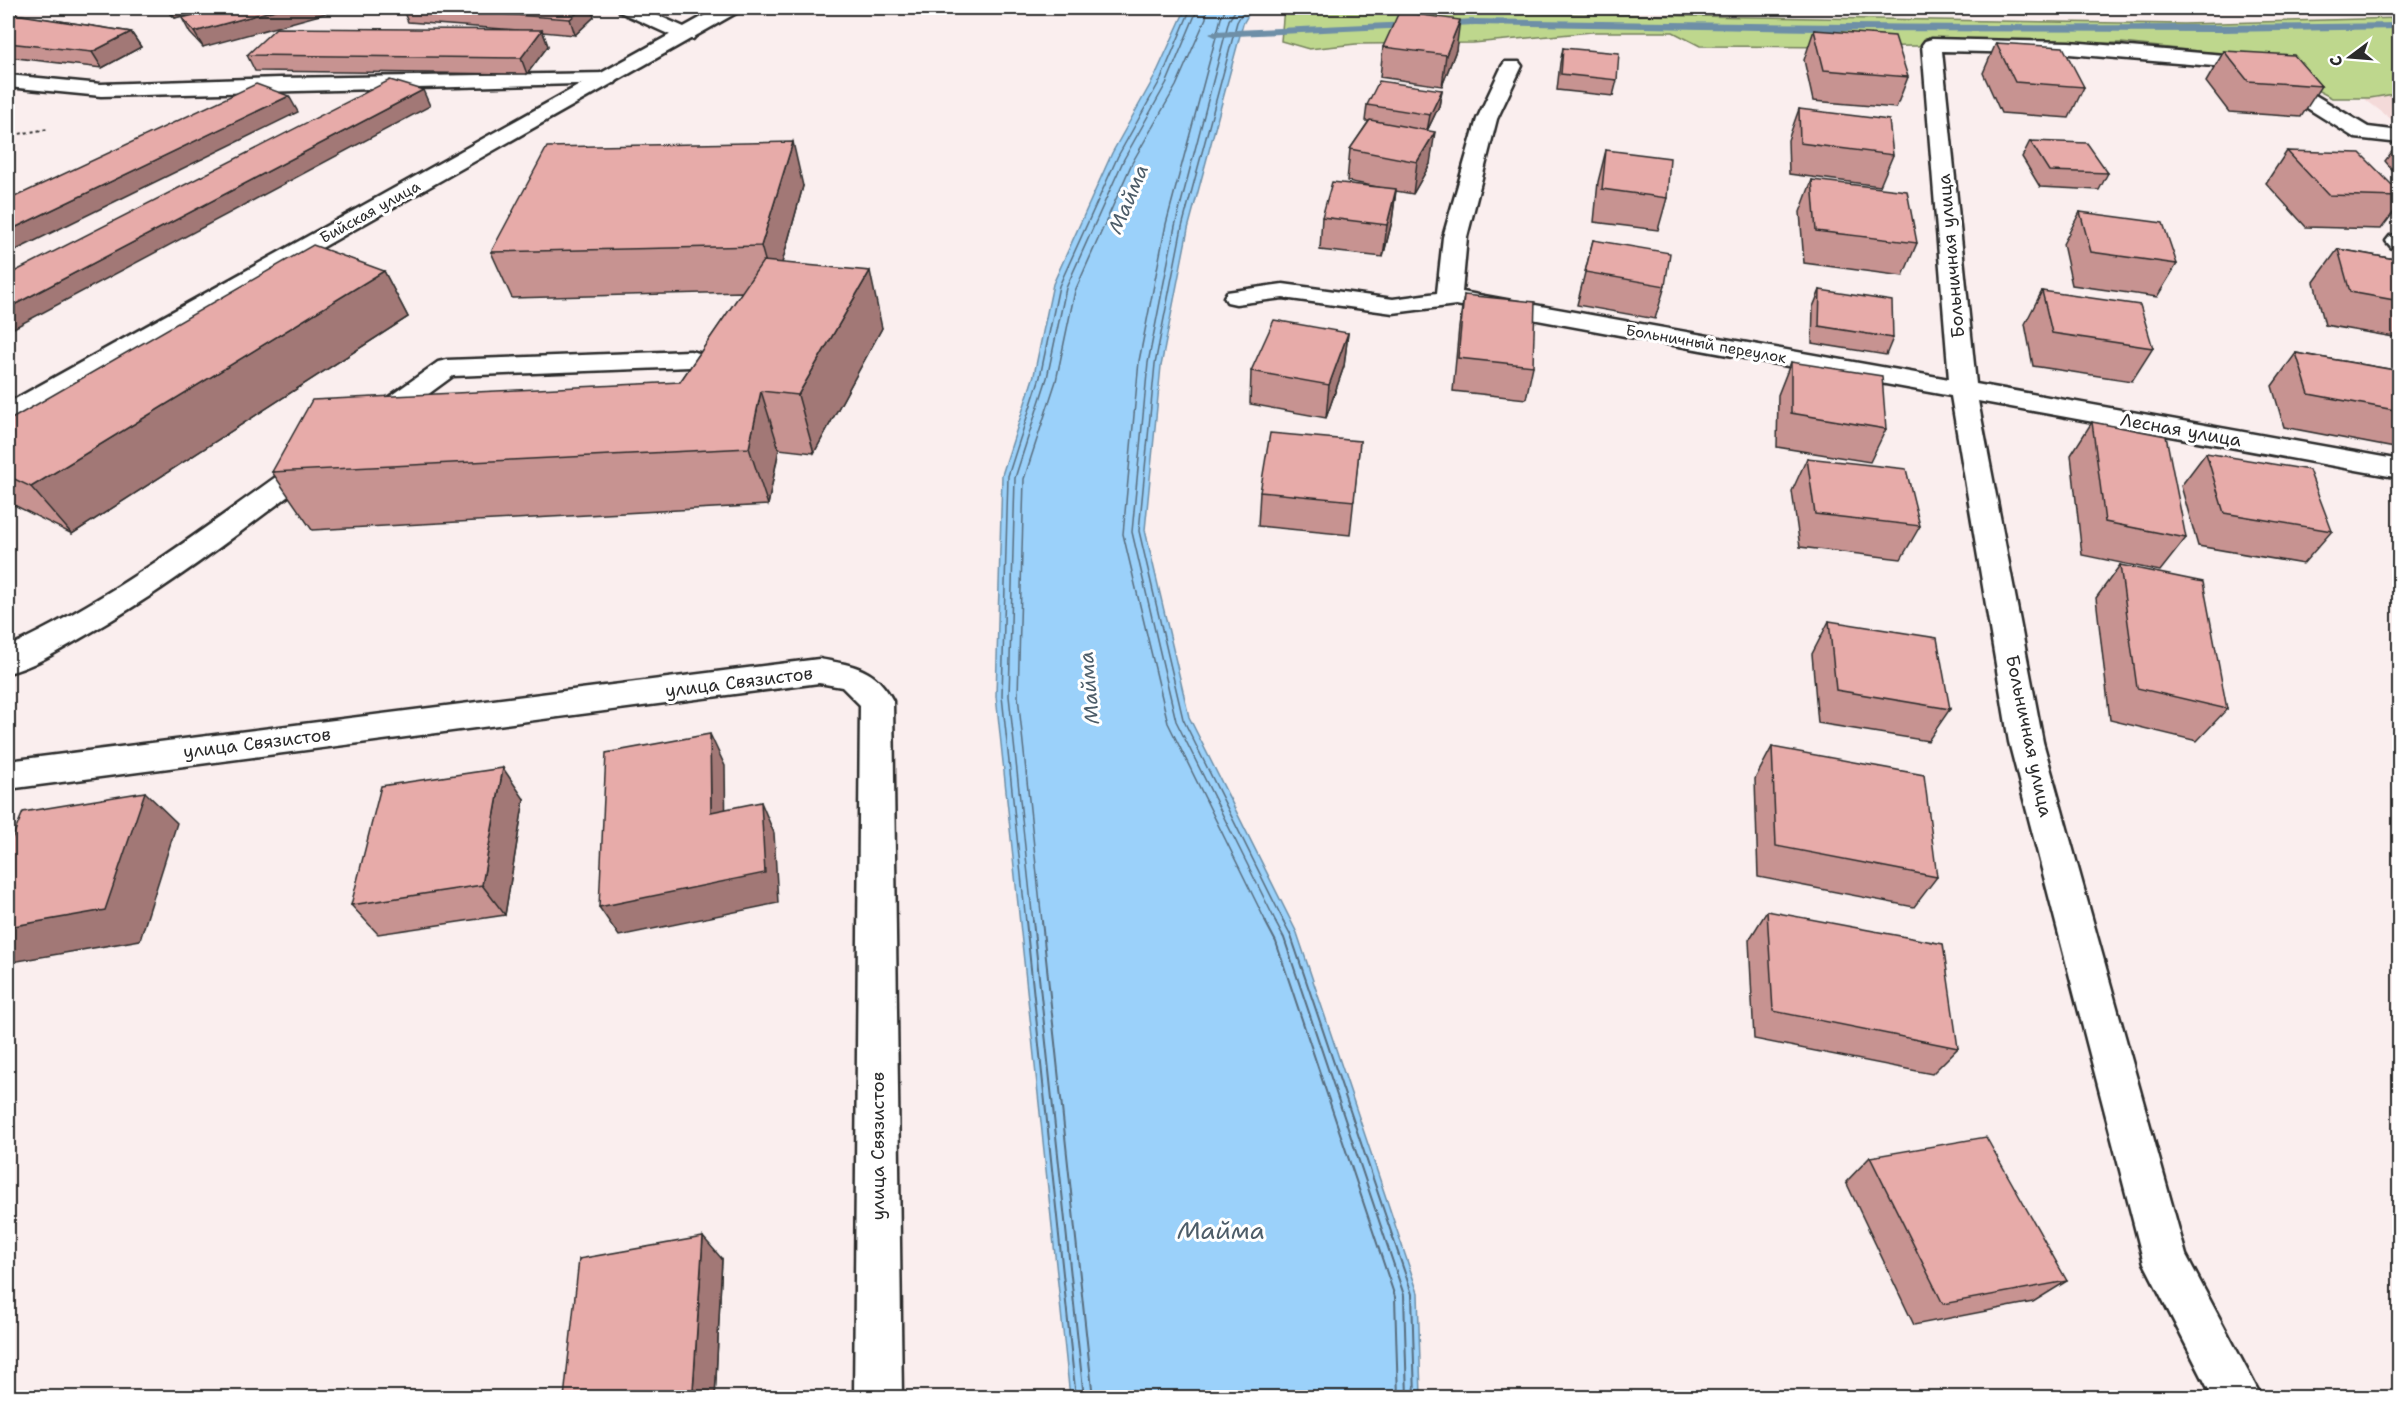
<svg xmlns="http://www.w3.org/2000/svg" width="2407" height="1405" viewBox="0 0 2407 1405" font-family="'Shantell Sans',sans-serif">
  <rect width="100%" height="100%" fill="#faeeee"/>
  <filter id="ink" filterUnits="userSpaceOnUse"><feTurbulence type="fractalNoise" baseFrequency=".0167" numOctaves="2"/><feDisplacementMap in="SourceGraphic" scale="12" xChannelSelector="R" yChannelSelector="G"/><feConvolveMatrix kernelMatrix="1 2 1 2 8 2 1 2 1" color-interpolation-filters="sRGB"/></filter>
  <g filter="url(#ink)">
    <path fill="#f4dad9" d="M2399,78V125L2346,85Z"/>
    <path fill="#bed78d" stroke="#74815c" stroke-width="1.5" d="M1284,8H1450L1457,12L2184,24L2399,18L2400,93L2370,98H2332L2254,57L2122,43L1842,47L1700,46L1673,32H1592L1473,43L1356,44L1309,49L1281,41Z"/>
    <path fill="#9bd1fa" stroke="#6e8fa7" stroke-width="1.5" d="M1186,8H1252L1243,24L1188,229L1161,366L1145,530L1189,717L1297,933L1418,1293L1421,1397H1070L996,696L1002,475L1034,375L1053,284L1112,153L1155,76Z"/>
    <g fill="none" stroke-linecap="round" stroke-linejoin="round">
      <g stroke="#586d7e" stroke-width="1.5">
        <path d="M1226,8L1221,18L1166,224L1139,361L1123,534L1168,723L1266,922"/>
        <path d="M1237,8L1229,20L1175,226L1148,363L1132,532L1176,721L1276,922"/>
        <path d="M1245,8L1237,22L1182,227L1155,364L1139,531L1183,719L1284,922"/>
        <path d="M1026,922L1002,696L1008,476L1040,377L1059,286L1118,156L1161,79L1191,8"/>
        <path d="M1033,922L1009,696L1015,478L1047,378L1066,288L1124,159L1167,82L1198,8"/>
        <path d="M1042,922L1018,696L1024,479L1056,381L1075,291L1132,163L1176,86L1206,18L1207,8"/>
      </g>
      <g stroke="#586d7e" stroke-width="2">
        <path d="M1026,921L1076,1398"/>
        <path d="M1033,921L1084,1398"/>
        <path d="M1042,921L1093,1398"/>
        <path d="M1265,921L1276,942L1395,1297L1398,1398"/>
        <path d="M1275,921L1284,938L1404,1295L1407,1398"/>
        <path d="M1283,921L1291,936L1412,1294L1415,1398"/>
      </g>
      <path fill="#6e8fa7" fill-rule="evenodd" d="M1475,19C1783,24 2091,28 2400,23V29L2223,32L1815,31L1475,25L1215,37L1209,34L1215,31Z"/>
      <defs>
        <g id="service">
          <path d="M618,8H641L693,31L696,35L693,39H679L620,12Z"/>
          <path d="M2273,72L2280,74L2368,127L2400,131V143L2355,138L2266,82L2263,78L2266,74Z"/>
          <path d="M608,73L615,75L618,79L615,83L101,96L8,87V75L101,84L280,78Z"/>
          <path d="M690,351L699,353L703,359L699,365L690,367L453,376L382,428L372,431L362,428L358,422L362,416L438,362L447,360Z"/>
          <path d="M318,451L328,454L332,460L328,466C248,526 169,589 81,638C58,651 33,667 8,673V647C116,597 211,523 308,454Z"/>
        </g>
        <g id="minor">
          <path d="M1932,39L2069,42L2249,57L2256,59L2259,63L2256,67L2249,69L2069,54L1942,51L1976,384L2400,460V478L1978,401L2043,742L2186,1255L2262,1398H2213L2144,1263L2009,742L1951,396L1456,305L1393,313L1283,298L1236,304L1227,302L1224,297L1227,292L1283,284L1393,299L1437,293L1443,237L1477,119L1502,66L1505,62H1519L1522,66L1497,119L1467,237L1462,292L1949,379L1922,45L1925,41Z"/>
          <path d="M2400,234V250L2392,248L2386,241L2390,236Z"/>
          <path d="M819,659C853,665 876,668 893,701L902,1398H854L860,705L842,687L819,683L8,789V761Z"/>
        </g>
        <path id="primary" d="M718,8H740L738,12L18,420L8,422V403Z"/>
      </defs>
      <use href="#service" stroke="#2b2b2b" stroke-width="5"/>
      <use href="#minor" stroke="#2b2b2b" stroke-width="5"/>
      <use href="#primary" stroke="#2b2b2b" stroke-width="5"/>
      <path stroke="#2b2b2b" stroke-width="2" stroke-dasharray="3 3" stroke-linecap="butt" d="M8,136L47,129"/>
      <use href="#service" fill="#fff" fill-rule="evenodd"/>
      <use href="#minor" fill="#fff" fill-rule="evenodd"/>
      <use href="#primary" fill="#fff" fill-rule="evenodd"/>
    </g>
    <g fill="#c79391" stroke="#2b2b2b" stroke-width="1.5">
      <path d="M164,8H211L175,18Z"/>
      <path d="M221,8L203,47L190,33L182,18Z"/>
      <path d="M402,8H591L594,17L575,35L543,32L548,46L527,74L255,71L247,55L518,30L408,22Z"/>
      <path d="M8,13L131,32L141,47L102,68L8,57Z"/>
      <path d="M1814,30L1908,77L1896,108L1813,101L1804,60Z"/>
      <path d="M1996,43L2084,87L2069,118L2001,113L1983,73Z"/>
      <path d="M1383,47L1456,50L1442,86L1380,77Z"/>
      <path d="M1563,48L1617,80L1613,96L1557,90L1560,63Z"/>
      <path d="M2224,51L2321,86L2301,117L2229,112L2206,82Z"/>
      <path d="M1442,90L1439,106L1427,131L1430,164L1413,194L1396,191L1392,221L1383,257L1320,250L1322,217L1378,187L1347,181L1350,149L1369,121H1365L1367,105Z"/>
      <path d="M1799,109L1893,155L1880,186L1789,174L1788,140Z"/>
      <path d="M2030,141L2108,173L2099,190L2040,187L2022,157Z"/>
      <path d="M2400,141V179L2385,161Z"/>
      <path d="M1606,150L1667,198L1658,230L1594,222L1598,182Z"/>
      <path d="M2287,151L2400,193V204L2381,229L2306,227L2266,183Z"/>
      <path d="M1812,180L1917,243L1903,276L1804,263L1800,212Z"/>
      <path d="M803,186L782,263L882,328L814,453L779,449L768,505L312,530L272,472L680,382L742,292L512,298L491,252Z"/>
      <path d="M2080,212L2177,264L2157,297L2072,285L2063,244Z"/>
      <path d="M1593,240L1665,286L1655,319L1577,305Z"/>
      <path d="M2338,249L2400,260V338L2325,325L2314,282Z"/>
      <path d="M384,271L408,317L72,534L8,502V421Z"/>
      <path d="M1820,290L1893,338L1886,355L1812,343L1813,307Z"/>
      <path d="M2042,291L2153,348L2132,381L2033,366L2025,324Z"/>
      <path d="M1464,295L1533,366L1526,399L1453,391L1459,327Z"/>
      <path d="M1348,333L1344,366L1326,418L1250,404L1251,371Z"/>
      <path d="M2296,353L2400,371V449L2284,427L2272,386Z"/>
      <path d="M1791,362L1886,429L1870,462L1777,447L1778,395Z"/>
      <path d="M2092,422L2186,538L2160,571L2082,555L2071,455Z"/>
      <path d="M1360,441L1350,535L1258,526L1260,492Z"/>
      <path d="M2206,453L2332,531L2303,564L2198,546L2181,486Z"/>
      <path d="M1807,458L1920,526L1901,559L1800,547L1792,491Z"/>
      <path d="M2120,565L2227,709L2197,741L2110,720L2096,598Z"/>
      <path d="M1829,621L1950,709L1928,741L1818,723L1812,654Z"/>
      <path d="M1772,747L1937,877L1914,907L1758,877L1755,779Z"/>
      <path d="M524,799L505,915L378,934L351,905Z"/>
      <path d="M1767,911L1958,1048L1932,1074L1754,1039L1749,940Z"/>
      <path d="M1870,1157L2067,1281L2033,1302L1914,1325L1846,1182Z"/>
      <path d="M722,1259L715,1398H564Z"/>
    </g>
    <g fill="#a27876" stroke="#2b2b2b" stroke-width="1.5">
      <path d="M169,8H211L175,18Z"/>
      <path d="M282,8H345L203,47L194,32Z"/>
      <path d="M583,8H591L594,17L575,35L570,19Z"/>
      <path d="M1460,20L1456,50L1442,86L1446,55Z"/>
      <path d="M542,30L548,46L527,74L521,58Z"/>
      <path d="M131,32L141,47L102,68L92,52Z"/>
      <path d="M423,90L430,106L10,330L8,327V308Z"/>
      <path d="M1442,90L1439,106L1427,131L1430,115Z"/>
      <path d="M289,96L298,112L8,254V231Z"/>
      <path d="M1435,132L1430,164L1413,194L1417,162Z"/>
      <path d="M793,142L803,186L774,292L761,246Z"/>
      <path d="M1396,189L1392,221L1383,257L1387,225Z"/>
      <path d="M384,271L408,317L72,534L31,487Z"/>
      <path d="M870,271L882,328L814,453L798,395Z"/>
      <path d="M1348,333L1344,366L1326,418L1329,385Z"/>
      <path d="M761,391L779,449L768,505L749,448Z"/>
      <path d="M710,734L725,766L726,843L711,812Z"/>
      <path d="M503,768L524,799L505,915L482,885Z"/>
      <path d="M145,792L177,823L140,940L12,962L8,959V927Z"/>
      <path d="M761,802L774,833L778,903L619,936L599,907Z"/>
      <path d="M703,1237L722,1259L715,1398H701L693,1391Z"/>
    </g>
    <g fill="#e7aba9" stroke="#2b2b2b" stroke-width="1.5">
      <path d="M221,8H282L194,32L182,18Z"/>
      <path d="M418,8H583L570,19Z"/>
      <path d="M1399,12L1460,20L1446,55L1383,47Z"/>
      <path d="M8,13L131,32L92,52L8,43Z"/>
      <path d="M276,28L542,30L521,58L247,55Z"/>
      <path d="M1814,30L1895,36L1908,77L1824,70Z"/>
      <path d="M1996,43L2063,47L2084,87L2015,82Z"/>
      <path d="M1563,48L1619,53L1617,80L1561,74Z"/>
      <path d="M2224,51L2294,55L2321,86L2248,81Z"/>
      <path d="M390,80L423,90L8,308V275Z"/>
      <path d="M1379,81L1442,90L1430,115L1367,105Z"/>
      <path d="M256,84L289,96L8,231V200Z"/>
      <path d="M1799,109L1889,120L1893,155L1800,143Z"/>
      <path d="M1370,120L1435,132L1417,162L1350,149Z"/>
      <path d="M2030,141L2087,143L2108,173L2049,171Z"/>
      <path d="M793,142L761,246L491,252L547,147Z"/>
      <path d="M1606,150L1670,158L1667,198L1602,189Z"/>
      <path d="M2287,151L2360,153L2400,193V197L2328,195Z"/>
      <path d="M1812,180L1907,191L1917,243L1816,231Z"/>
      <path d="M1332,182L1396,189L1387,225L1322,217Z"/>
      <path d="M2080,212L2163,223L2177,264L2091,252Z"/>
      <path d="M1593,240L1670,253L1665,286L1585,272Z"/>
      <path d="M313,245L384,271L31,487L8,476V421Z"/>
      <path d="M2338,249L2400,260V301L2350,292Z"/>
      <path d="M763,261L870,271L798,395L761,391L749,448L272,472L312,400L680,382Z"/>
      <path d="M1820,290L1892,301L1893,338L1819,326Z"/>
      <path d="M2042,291L2140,305L2153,348L2052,333Z"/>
      <path d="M1464,295L1535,302L1533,366L1458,358Z"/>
      <path d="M1274,320L1348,333L1329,385L1251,371Z"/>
      <path d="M2296,353L2400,371V411L2309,394Z"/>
      <path d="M1791,362L1882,376L1886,429L1791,413Z"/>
      <path d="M2092,422L2166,436L2186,538L2105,522Z"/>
      <path d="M1270,433L1360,441L1354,501L1260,492Z"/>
      <path d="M2206,453L2309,470L2332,531L2224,513Z"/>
      <path d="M1807,458L1906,469L1920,526L1815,514Z"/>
      <path d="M2120,565L2203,582L2227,709L2137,688Z"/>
      <path d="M1829,621L1937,638L1950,709L1836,690Z"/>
      <path d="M710,734L711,812L761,802L765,873L599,907L606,753Z"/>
      <path d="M1772,747L1924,775L1937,877L1776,846Z"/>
      <path d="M503,768L482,885L351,905L381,786Z"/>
      <path d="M145,792L105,910L8,927V848L23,812Z"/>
      <path d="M1767,911L1943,944L1958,1048L1773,1011Z"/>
      <path d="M1986,1137L2067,1281L1943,1304L1870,1157Z"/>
      <path d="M703,1237L693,1391L661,1398H564L579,1259Z"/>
    </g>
  </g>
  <g text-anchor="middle" stroke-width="6" stroke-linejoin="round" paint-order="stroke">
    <g font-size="15" fill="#2b2b2b" stroke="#fff">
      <text transform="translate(370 212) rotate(-29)" y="5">Бийская улица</text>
      <text transform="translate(1706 344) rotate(10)" y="5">Больничный переулок</text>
    </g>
    <g font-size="18" fill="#2b2b2b" stroke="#fff">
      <text transform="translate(1951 256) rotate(-95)" y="6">Больничная улица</text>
      <text transform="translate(2181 430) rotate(10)" y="6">Лесная улица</text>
      <text transform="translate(739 682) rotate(-7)" y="6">улица Связистов</text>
      <text transform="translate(2029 736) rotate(78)" y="6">Больничная улица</text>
      <text transform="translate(257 743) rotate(-7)" y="6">улица Связистов</text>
      <text transform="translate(878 1146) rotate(-90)" y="6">улица Связистов</text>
    </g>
    <g font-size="20" font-style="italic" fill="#4d5d69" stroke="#fff">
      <text transform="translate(1128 199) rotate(-67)" y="7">Майма</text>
      <text transform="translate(1089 688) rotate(-95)" y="7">Майма</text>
    </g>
    <g font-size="24" font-style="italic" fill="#4d5d69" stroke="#fff">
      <text x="1221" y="1239">Майма</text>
    </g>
  </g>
  <rect width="2407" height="1405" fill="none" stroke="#fff" stroke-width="30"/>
  <rect x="15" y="15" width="2377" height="1375" fill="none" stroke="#2b2b2b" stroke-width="2" filter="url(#ink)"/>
  <g transform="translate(2350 57) rotate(254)" stroke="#ffffff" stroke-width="4.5" paint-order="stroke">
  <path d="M0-4.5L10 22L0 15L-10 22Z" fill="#2b2b2b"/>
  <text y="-9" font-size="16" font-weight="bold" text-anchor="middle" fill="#2b2b2b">С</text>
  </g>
</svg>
